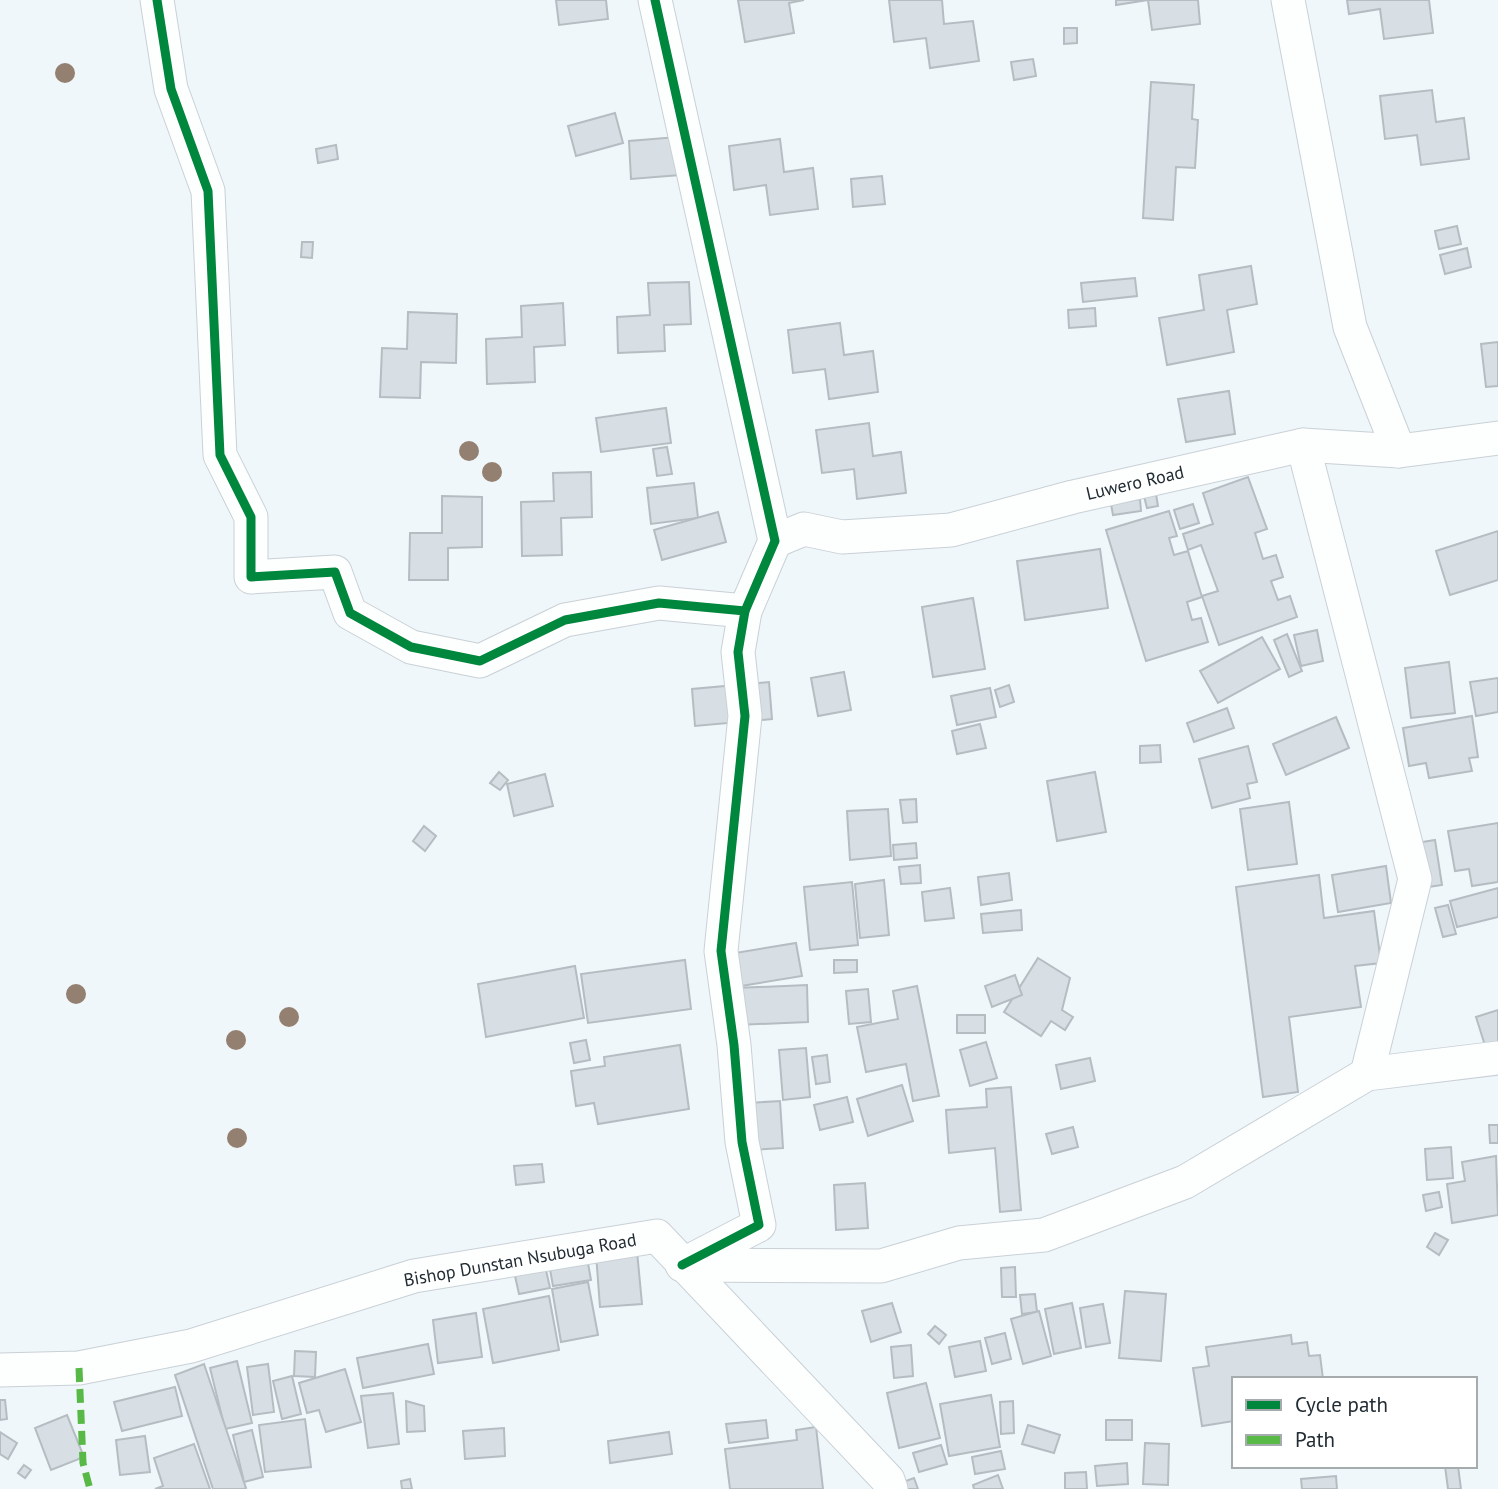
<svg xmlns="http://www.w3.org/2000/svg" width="1498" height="1489" viewBox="0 0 1498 1489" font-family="'PT Sans',sans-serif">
  <rect width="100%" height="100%" fill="#f0f7fb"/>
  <g fill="#d7dfe4" stroke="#b5bdc2" stroke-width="2">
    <path d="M556,0H606L608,19L559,25Z"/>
    <path d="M738,0H804L789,3L794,33L745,42Z"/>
    <path d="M889,0H942L944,24L973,21L979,61L930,68L926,38L894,42Z"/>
    <path d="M1116,0H1198L1200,24L1152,30L1148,0L1116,5Z"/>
    <path d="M1347,0H1429L1433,33L1384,39L1380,9L1349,14Z"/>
    <path d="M1064,28H1077V43L1064,44Z"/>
    <path d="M1033,59L1036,76L1014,80L1011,62Z"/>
    <path d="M1151,82L1194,85L1192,119L1198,120L1195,168L1176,167L1173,220L1143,218Z"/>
    <path d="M1432,90L1436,122L1464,118L1469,159L1421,165L1417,135L1385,139L1380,96Z"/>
    <path d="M615,113L623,143L576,156L568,126Z"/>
    <path d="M677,137L680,175L631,179L629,141Z"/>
    <path d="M780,139L784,172L813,168L818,209L770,215L766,185L734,190L729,146Z"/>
    <path d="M336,145L338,159L318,163L316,149Z"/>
    <path d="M882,176L885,204L853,207L851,179Z"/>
    <path d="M1457,226L1461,244L1439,249L1435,231Z"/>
    <path d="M302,242H313L312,258L301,257Z"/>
    <path d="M1467,248L1471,267L1445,274L1440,255Z"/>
    <path d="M1251,266L1257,304L1227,310L1234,352L1167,365L1159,318L1204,310L1199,275Z"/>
    <path d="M1135,278L1137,296L1083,302L1081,283Z"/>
    <path d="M689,282L691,324L664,325L665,351L618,353L617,317L650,315L648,283Z"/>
    <path d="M563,303L565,345L534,347L535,382L487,384L486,339L522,337L521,306Z"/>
    <path d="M1095,308L1096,326L1069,328L1068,310Z"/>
    <path d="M408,312L457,314L456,363L421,362L420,398L380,397L382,348L407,349Z"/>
    <path d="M840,323L844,355L873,351L878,392L829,399L825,369L793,373L788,330Z"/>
    <path d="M1498,342V386L1486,387L1481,344Z"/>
    <path d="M1229,391L1235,434L1186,442L1178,399Z"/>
    <path d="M666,408L671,443L601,452L596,418Z"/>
    <path d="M869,423L873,456L901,452L906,493L857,499L854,469L822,473L816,430Z"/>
    <path d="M667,447L672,474L657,476L653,449Z"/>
    <path d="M591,472L592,517L561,518L562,555L522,556L521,502L554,501L553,473Z"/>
    <path d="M1248,477L1267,529L1255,533L1263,559L1276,555L1283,577L1271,581L1278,600L1290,596L1297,617L1219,645L1202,596L1218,591L1201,545L1188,550L1183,534L1213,524L1203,493Z"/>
    <path d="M694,483L698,518L651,524L647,488Z"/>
    <path d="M1156,494L1158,506L1147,508L1144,496Z"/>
    <path d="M442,496L482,497V547L448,548V580H409L410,533H442Z"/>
    <path d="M1140,499L1141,511L1113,515L1111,504Z"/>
    <path d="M1193,504L1199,523L1180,529L1174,510Z"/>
    <path d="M1169,511L1177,536L1169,538L1174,555L1188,551L1202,597L1187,602L1192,620L1201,618L1208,642L1146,661L1106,530Z"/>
    <path d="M718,512L726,542L662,560L654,530Z"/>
    <path d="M1498,531V580L1450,595L1436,551Z"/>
    <path d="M1100,549L1108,608L1025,620L1017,561Z"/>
    <path d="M973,598L985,669L933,677L922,607Z"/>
    <path d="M1317,630L1323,661L1301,666L1294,635Z"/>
    <path d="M1287,634L1302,671L1289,677L1274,640Z"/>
    <path d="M1262,637L1280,669L1218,703L1200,671Z"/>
    <path d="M1449,662L1455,713L1411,718L1405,668Z"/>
    <path d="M844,672L851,710L818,716L811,678Z"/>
    <path d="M1498,678V712L1476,716L1470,682Z"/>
    <path d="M769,682L772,719L695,726L692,689Z"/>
    <path d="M1009,685L1014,702L1000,707L995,690Z"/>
    <path d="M990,688L996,717L957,725L951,696Z"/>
    <path d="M1227,708L1234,728L1194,742L1187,723Z"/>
    <path d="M1472,716L1478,757L1469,758L1472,771L1429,778L1426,763L1409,766L1403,728Z"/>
    <path d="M1336,717L1349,748L1286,775L1273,744Z"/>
    <path d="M980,724L986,748L957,754L952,731Z"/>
    <path d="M1160,745L1161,762L1140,763V746Z"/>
    <path d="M1248,746L1257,782L1247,784L1250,798L1212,808L1199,759Z"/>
    <path d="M499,772L508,780L500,790L490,783Z"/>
    <path d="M1095,772L1106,832L1057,841L1047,781Z"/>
    <path d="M545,774L553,806L514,816L507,784Z"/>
    <path d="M916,799L917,822L903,823L900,800Z"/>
    <path d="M1289,802L1297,864L1248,870L1240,809Z"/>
    <path d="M888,809L891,856L850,860L847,811Z"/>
    <path d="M1498,823V882L1472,886L1469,869L1455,871L1448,831Z"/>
    <path d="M424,826L436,836L425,851L413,841Z"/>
    <path d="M1435,840L1442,885L1428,887L1422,842Z"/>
    <path d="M916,843L917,858L894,860L893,845Z"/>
    <path d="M920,865L921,883L901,884L899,867Z"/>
    <path d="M1386,866L1391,903L1338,912L1332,875Z"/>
    <path d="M1009,873L1012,900L981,905L978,877Z"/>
    <path d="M1319,875L1324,918L1374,911L1381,963L1355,966L1361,1007L1289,1017L1298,1092L1263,1097L1236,887Z"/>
    <path d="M884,880L889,935L860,938L855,884Z"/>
    <path d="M852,882L858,945L810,950L804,887Z"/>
    <path d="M950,888L954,918L925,921L922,892Z"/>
    <path d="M1498,888V917L1457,927L1450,901Z"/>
    <path d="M1448,905L1456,934L1443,937L1435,908Z"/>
    <path d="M1021,910L1022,930L983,933L981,914Z"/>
    <path d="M796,943L802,976L735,987L729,954Z"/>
    <path d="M1038,958L1070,978L1062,1010L1073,1017L1065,1030L1051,1021L1041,1036L1004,1012Z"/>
    <path d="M685,960L691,1009L588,1023L581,974Z"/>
    <path d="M834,960H857V972L834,973Z"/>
    <path d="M575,966L584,1018L486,1037L478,984Z"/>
    <path d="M1015,975L1022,995L992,1007L985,986Z"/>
    <path d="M807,985L808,1022L737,1025L736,988Z"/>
    <path d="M917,986L939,1096L913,1101L906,1064L866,1072L857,1027L898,1019L893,991Z"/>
    <path d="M868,989L871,1022L849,1024L846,991Z"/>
    <path d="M1498,1010V1052L1488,1055L1476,1017Z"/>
    <rect x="957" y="1015" width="28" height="18"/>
    <path d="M586,1040L590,1060L574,1063L570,1043Z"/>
    <path d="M986,1042L997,1078L970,1086L960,1050Z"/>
    <path d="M680,1045L689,1109L598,1124L594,1103L576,1106L571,1071L605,1066L604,1057Z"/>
    <path d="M806,1048L810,1097L783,1100L779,1050Z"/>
    <path d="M827,1055L830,1082L816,1084L812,1057Z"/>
    <path d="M1090,1058L1095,1081L1061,1089L1056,1065Z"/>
    <path d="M902,1085L913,1121L868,1136L857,1099Z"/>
    <path d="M1011,1087L1021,1210L1000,1212L995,1148L949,1153L946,1110L987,1107L986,1089Z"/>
    <path d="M847,1097L853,1122L820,1130L814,1105Z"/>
    <path d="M780,1101L783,1148L752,1150L748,1103Z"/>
    <path d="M1489,1125H1498V1143H1490Z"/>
    <path d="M1073,1127L1078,1147L1052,1154L1046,1134Z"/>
    <path d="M1451,1147L1453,1178L1427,1180L1425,1149Z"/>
    <path d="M1496,1156L1498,1215L1452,1223L1447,1184L1465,1181L1462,1162Z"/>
    <path d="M542,1164L544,1182L516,1185L514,1166Z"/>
    <path d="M865,1183L868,1228L836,1230L834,1185Z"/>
    <path d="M1439,1192L1442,1207L1426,1211L1423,1195Z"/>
    <path d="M1435,1233L1448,1240L1439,1255L1427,1247Z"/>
    <path d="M637,1251L642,1304L600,1307L596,1254Z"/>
    <path d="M586,1252L591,1280L553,1286L548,1258Z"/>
    <path d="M544,1261L550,1288L519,1294L513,1267Z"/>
    <path d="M1015,1267L1016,1297H1002L1001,1268Z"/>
    <path d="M588,1282L598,1335L561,1342L552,1289Z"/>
    <path d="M1125,1291L1166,1294L1161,1361L1119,1358Z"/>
    <path d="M1035,1294L1037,1312L1022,1314L1020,1295Z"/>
    <path d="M549,1296L559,1350L493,1363L483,1309Z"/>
    <path d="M892,1303L901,1332L871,1342L862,1311Z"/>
    <path d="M1072,1303L1081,1348L1054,1354L1045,1309Z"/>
    <path d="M1103,1304L1110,1343L1086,1347L1080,1308Z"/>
    <path d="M1039,1311L1051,1356L1023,1364L1011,1319Z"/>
    <path d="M476,1313L482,1357L438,1363L433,1320Z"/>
    <path d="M935,1326L946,1335L939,1344L928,1334Z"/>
    <path d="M1005,1333L1011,1359L992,1364L985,1338Z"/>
    <path d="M1291,1335L1292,1344L1307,1342L1309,1356L1320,1355L1323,1379H1234V1421L1202,1426L1193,1368L1209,1366L1206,1347Z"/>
    <path d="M980,1341L986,1371L955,1377L949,1347Z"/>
    <path d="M428,1344L434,1374L363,1388L357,1358Z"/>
    <path d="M911,1345L913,1376L894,1378L891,1347Z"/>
    <path d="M295,1351L316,1352L315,1377L294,1376Z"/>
    <path d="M237,1361L252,1423L225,1429L210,1368Z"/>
    <path d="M204,1364L246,1488L244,1489H213L175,1375Z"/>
    <path d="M268,1364L274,1412L253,1415L247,1367Z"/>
    <path d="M345,1369L361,1422L326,1432L319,1410L307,1413L299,1383Z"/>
    <path d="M292,1376L301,1414L282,1419L273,1381Z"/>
    <path d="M926,1383L940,1438L899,1448L887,1393Z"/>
    <path d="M175,1387L182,1416L122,1431L114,1402Z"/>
    <path d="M393,1393L399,1444L368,1448L361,1396Z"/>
    <path d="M991,1395L1000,1447L949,1456L940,1404Z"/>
    <path d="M0,1400H5L7,1419L0,1420Z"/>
    <path d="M406,1401L424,1406L425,1431L407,1432Z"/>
    <path d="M1013,1401L1014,1433L1001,1434L1000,1402Z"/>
    <path d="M67,1415L84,1457L51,1470L35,1428Z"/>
    <path d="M305,1419L311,1467L265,1472L259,1425Z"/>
    <path d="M766,1420L768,1438L729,1443L726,1424Z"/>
    <rect x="1106" y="1420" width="26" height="20"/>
    <path d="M1028,1425L1060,1435L1054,1453L1022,1444Z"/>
    <path d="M816,1427L823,1489H730L725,1449L797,1440L796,1430Z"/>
    <path d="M504,1428L505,1456L465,1459L463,1431Z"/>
    <path d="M252,1430L263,1477L244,1482L233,1435Z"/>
    <path d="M0,1432L17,1443L8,1459L0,1454Z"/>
    <path d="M669,1432L672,1454L610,1463L608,1441Z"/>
    <path d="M145,1436L150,1472L120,1475L116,1440Z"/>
    <path d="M1145,1443L1169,1444L1168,1485L1143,1484Z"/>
    <path d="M194,1444L210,1489H155L163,1486L154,1458Z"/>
    <path d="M941,1445L947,1464L919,1472L913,1453Z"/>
    <path d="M1001,1451L1005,1469L975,1474L972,1457Z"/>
    <path d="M1127,1463L1128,1484L1097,1486L1095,1466Z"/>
    <path d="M24,1465L31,1470L25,1478L18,1473Z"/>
    <path d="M1445,1466H1458L1461,1489H1448Z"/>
    <path d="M1086,1472L1087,1489H1065V1473Z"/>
    <path d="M998,1475L1003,1489H974L973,1485Z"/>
    <path d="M1336,1476L1337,1489H1302L1301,1479Z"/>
    <path d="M914,1478L918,1489H902L900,1483Z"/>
    <path d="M410,1479L412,1489H402L401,1481Z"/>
  </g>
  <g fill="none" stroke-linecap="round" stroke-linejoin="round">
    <defs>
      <g id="minor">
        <path d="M157,0L171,89L208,191L220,455L251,517V577L335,572L350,613L411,647L480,661L565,620L659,603L745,611"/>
        <path d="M655,0L775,541L745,611L738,652L745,716L721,951L734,1045L742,1142L759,1225L682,1265"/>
        <path d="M1288,0L1350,327L1399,451"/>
        <path d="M1303,445L1415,879L1367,1074"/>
        <path d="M775,541L804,529L842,537L951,530L1073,497L1303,445L1399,451L1498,438"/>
        <path d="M688,1265L881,1266L959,1243L1044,1235L1185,1182L1367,1074L1498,1058"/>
        <path d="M0,1370L79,1368L191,1346L414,1276L657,1236L888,1480L891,1489"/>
      </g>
    </defs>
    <use href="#minor" stroke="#c9d1d6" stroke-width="35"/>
    <use href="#minor" stroke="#fdfefe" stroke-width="33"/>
    <path stroke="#58b947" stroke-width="7" stroke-dasharray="14 7" stroke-linecap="butt" d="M79,1368L83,1463L90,1489"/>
    <defs>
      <g id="cycleway">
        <path d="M157,0L171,89L208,191L220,455L251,517V577L335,572L350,613L411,647L480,661L565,620L659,603L745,611"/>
        <path d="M655,0L775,541L745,611L738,652L745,716L721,951L734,1045L742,1142L759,1225L682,1265"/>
      </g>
    </defs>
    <use href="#cycleway" stroke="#fff" stroke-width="13"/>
    <use href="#cycleway" stroke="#00873e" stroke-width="9"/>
  </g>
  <g fill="#948071">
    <circle cx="65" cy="73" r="10"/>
    <circle cx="469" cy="451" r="10"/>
    <circle cx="492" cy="472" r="10"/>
    <circle cx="76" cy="994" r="10"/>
    <circle cx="289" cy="1017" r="10"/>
    <circle cx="236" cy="1040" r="10"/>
    <circle cx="237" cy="1138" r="10"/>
  </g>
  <g text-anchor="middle" stroke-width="5" stroke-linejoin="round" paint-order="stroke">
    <g font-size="18" fill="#212c33" stroke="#fff">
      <text transform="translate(1135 483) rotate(-13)" y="6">Luwero Road</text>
      <text transform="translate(520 1260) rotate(-10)" y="6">Bishop Dunstan Nsubuga Road</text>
    </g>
  </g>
  <rect x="1232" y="1377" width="245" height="91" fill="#ffffff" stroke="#a6abad" stroke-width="2"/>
  <rect x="1246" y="1400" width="35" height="10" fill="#00873e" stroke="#a6abad" stroke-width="2"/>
  <text x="1295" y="1412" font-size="21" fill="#212c33">Cycle path</text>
  <rect x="1246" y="1435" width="35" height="10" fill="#58b947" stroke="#a6abad" stroke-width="2"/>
  <text x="1295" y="1447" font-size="21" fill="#212c33">Path</text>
</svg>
